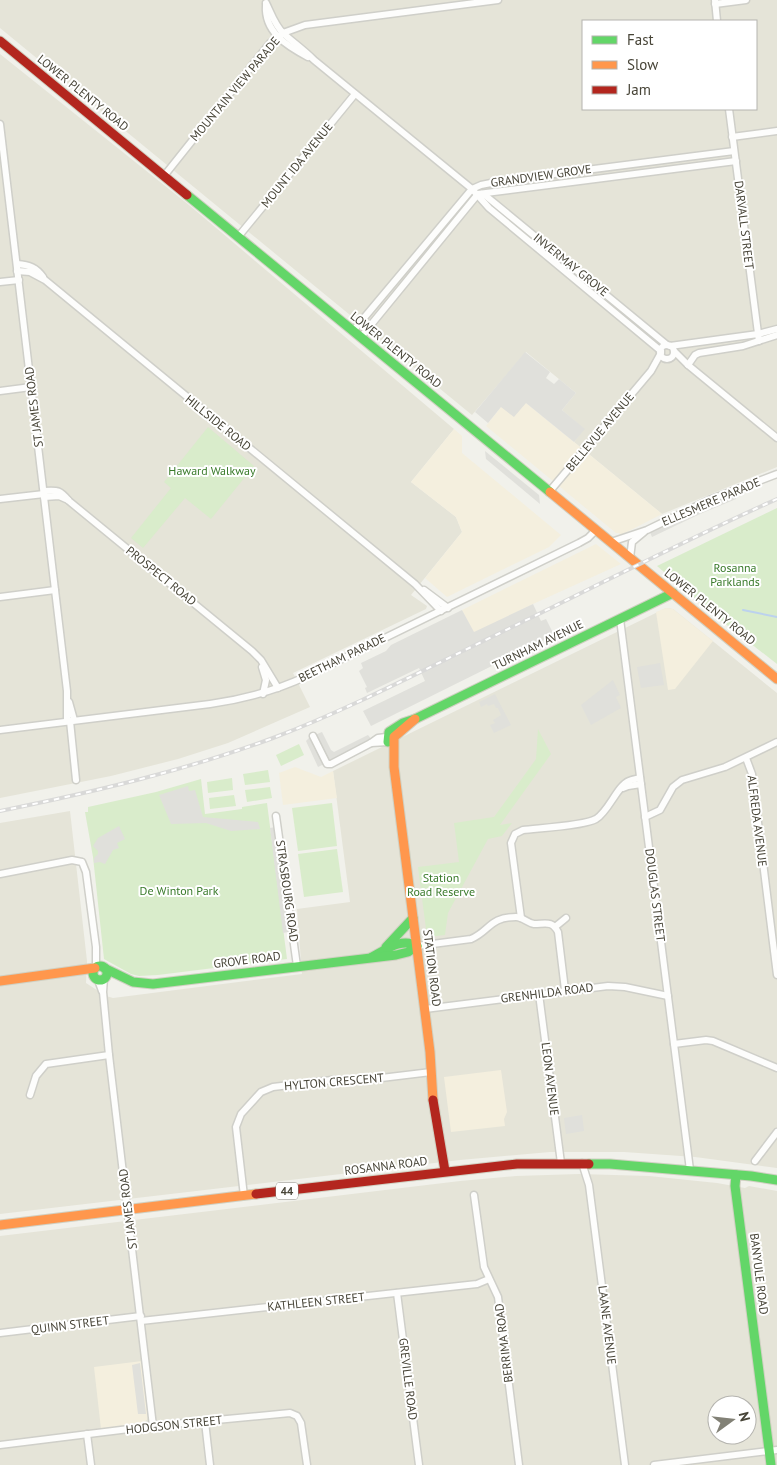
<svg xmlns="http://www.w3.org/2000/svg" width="777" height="1465" viewBox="0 0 777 1465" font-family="'PT Sans',sans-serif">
  <rect width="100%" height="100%" fill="#f1f1eb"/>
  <g fill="#e5e4d8" fill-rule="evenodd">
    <path d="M0,0H777V467L662,514L574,442L584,429L562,410L576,393L526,352L472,415L0,28ZM583,21H756V109H583Z"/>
    <path d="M0,54L189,205L454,429L411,482L456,517L462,532L411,595L427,606L426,609L293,673L310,707L228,743L178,759L111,776L0,798Z"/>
    <path d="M666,608L673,609L777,693V1168L695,1157L624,1152H550L460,1160L0,1214V823L70,811L87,961L86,983L106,996L113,998L302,974L297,909L350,902L333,771Z"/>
    <path d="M579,1174L649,1176L717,1183L745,1188L749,1186L777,1191V1465H0V1236L460,1181L516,1176ZM717,1405H747V1435H717Z"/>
  </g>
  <g fill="#f4efde">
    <path d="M526,403L574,442L662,514L621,535L619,533H616L486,426L501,407Z"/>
    <path d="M454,429L462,436V453L561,535L549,547L447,597L425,578L462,532L456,517L411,482Z"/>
    <path d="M596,544L621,564L533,604L474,633L462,610Z"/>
    <path d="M666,608L673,609L713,641L675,689L668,690L656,612Z"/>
    <path d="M295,767L321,777L333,771L337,798L283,805L279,773Z"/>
    <path d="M501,1070L507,1112L504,1119L505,1126L451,1132L444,1077Z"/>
    <path d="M142,1361L148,1417L147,1420L140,1424L101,1429L94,1367Z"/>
  </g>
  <g fill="#d9eccb">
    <path d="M208,427L254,466L211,519L185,498L143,548L131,538L171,488L164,482Z"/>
    <path d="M777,508V664L723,622L657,566Z"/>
    <path d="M538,729L551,754L500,825L512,823L502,836L488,839L448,913L445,935L427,937L418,867L459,862L454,823L494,817L536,759Z"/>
    <path d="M299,744L304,755L281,766L276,755Z"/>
    <path d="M268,770L270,782L245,785L243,774Z"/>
    <path d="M232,778L233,790L208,793L207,782Z"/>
    <path d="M201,779L205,814L242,809V807L267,803L287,959L158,975L139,976L131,974L104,959L93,857L85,812H88V807L156,792Z"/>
    <path d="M270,787L272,798L247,802L245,790Z"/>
    <path d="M234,795L236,806L210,809L209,798Z"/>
    <path d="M332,803L337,846L298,851L292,808Z"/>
    <path d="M337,849L343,892L304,897L298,854Z"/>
  </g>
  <g fill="#e0e0db">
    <path d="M525,352L550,372L546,378L554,384L559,379L576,393L562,410L585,429L574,442L526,403L514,417L501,407L488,423L475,412Z"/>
    <path d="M485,451L539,495L540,504L486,459Z"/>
    <path d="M734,494L736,499L700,514L652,537L650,532L698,509Z"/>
    <path d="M533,604L541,621L546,619L554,635L371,726L363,711L425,681L419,668L367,693L365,688L367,687L359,671L363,668L361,663L386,651L391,645L462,610L474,632Z"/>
    <path d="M660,663L664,685L641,688L637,667Z"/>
    <path d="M613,680L620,695L616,697L621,708L591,725L581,705Z"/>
    <path d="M495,694L511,725L494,733L490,725L495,723L493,720L501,715L498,708H496L494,704L488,706L487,704L481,707L479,702Z"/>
    <path d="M322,732L331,750L334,752L368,735L372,740L318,767L306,741L310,737Z"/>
    <path d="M188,786L189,791L195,790L203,817L258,822L260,829L231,831L206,823L171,824L159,795Z"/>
    <path d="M119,826L125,839L117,843L119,848L113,850L105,864L100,862L94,863V858L98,854V851L93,846L98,838Z"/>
    <path d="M275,827L288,932L283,933L270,828Z"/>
    <path d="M582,1115L584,1131L566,1134L564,1118Z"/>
    <path d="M140,1363L146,1414H138L132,1365Z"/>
  </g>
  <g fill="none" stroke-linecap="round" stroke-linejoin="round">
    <path stroke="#bcd2ee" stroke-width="2" d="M743,610L777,617"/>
    <defs>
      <g id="street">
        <path d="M715,0L717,21"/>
        <path d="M266,3C271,13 275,26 284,34C294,43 304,50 314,60L472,189L489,208L661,351"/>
        <path d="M715,4L746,0"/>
        <path d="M266,5C264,32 287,46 308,57"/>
        <path d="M729,109L759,341"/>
        <path d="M0,124L55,590L67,691V721"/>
        <path d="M732,137L777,131"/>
        <path d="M164,176L270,43L283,33L305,25L498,0"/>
        <path d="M482,194L486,196L667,345"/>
        <path d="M238,237L355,94"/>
        <path d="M17,264C29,265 36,267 43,277"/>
        <path d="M17,271L30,272L45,280L415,584L441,611"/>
        <path d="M0,282L19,280"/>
        <path d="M353,331L472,189L481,185L501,181L734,151"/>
        <path d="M361,337L478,194L736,161"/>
        <circle cx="667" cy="352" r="7"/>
        <path d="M670,346L758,334L777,329"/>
        <path d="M674,351L688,365L777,438"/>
        <path d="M688,365L695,355L699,353L743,346L777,335"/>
        <path d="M0,391L31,387"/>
        <path d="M44,491C58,490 60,490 69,501L252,651L261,660L278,688"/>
        <path d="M549,492L651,371L661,353"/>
        <path d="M44,497L59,496L68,500"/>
        <path d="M0,499L44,494"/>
        <path d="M611,542L647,530L709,500L777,474"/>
        <path d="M630,558L632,542L644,532"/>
        <path d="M424,590L448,608"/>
        <path d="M0,597L55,590"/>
        <path d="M620,619L690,1170"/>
        <path d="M262,667L266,680L263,694"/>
        <path d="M69,702L74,720"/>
        <path d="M70,721L76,780"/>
        <path d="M0,730L210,704C245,699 275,691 307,676L579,543L588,538L596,530"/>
        <path d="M313,736L327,764H331L371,743L378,738L386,737L392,739"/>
        <path d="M371,743L388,742L391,739"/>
        <path d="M746,758L752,774L777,975"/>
        <path d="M623,788L628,786L641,784"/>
        <path d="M276,816L297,966"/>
        <path d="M645,817L660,810L673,787L682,780L725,767L777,742"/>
        <path d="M0,874L72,860L82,862L86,872L96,947V967"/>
        <path d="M521,918L511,843L515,834L523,830C539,828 583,826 596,819C609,811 617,786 629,781C632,779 637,779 640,778"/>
        <path d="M555,927L566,918"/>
        <path d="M417,946L471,939C490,931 489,917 516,917C523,917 527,923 534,924C545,924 552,920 558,932L565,990"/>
        <path d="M104,978L103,992L109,1055L153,1426"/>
        <path d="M98,980L102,991"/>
        <path d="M539,994L561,1163"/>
        <path d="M425,1009L608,986L625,987L668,996"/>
        <path d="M674,1044L706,1040L713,1041L777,1068"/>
        <path d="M30,1095L36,1076L46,1064L109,1055"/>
        <path d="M755,1161L777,1132"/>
        <path d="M582,1163L589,1185L625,1465"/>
        <path d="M474,1195L484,1267L498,1297L519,1465"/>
        <path d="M244,1196L236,1127L241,1114L261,1092L273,1087L332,1080L373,1079L431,1072"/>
        <path d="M397,1293L419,1465"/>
        <path d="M141,1321L477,1284L489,1279"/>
        <path d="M0,1333L141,1316"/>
        <path d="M205,1422L210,1465"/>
        <path d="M87,1434L91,1465"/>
        <path d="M0,1445L153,1426L290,1413L297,1416L301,1423L307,1465"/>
        <path d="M654,1465L777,1450"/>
      </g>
      <g id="fast">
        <path d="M187,195L550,492"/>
        <path d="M388,742L389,732L403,723L415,719L673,593"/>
        <path d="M386,947L413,918"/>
        <path d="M372,957C386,950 401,937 417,946"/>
        <circle cx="100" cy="973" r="7"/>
        <path d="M104,968L133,982L153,984L396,955L408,952L417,946"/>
        <path d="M589,1164H610L751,1176L777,1180"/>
        <path d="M736,1175L735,1186L771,1465"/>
      </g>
      <g id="slow">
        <path d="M550,492L777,679"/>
        <path d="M415,719L394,737V767L430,1052L433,1100"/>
        <path d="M0,981L95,968"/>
        <path d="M0,1225L256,1194"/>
      </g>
      <g id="jam">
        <path d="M0,41L187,195"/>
        <path d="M433,1100L445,1171"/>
        <path d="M256,1194L517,1164H589"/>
      </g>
    </defs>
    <use href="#street" stroke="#cfcfc9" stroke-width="9"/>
    <use href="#fast" stroke="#d0d0c2" stroke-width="11"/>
    <use href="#slow" stroke="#d0d0c2" stroke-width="11"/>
    <use href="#jam" stroke="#d0d0c2" stroke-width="11"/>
    <use href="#street" stroke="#fdfdfc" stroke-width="6"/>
    <use href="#fast" stroke="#63d668" stroke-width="9"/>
    <use href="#slow" stroke="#ff974d" stroke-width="9"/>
    <use href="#jam" stroke="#b3261e" stroke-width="9"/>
    <defs>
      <path id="rail" d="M0,811C93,792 184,771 273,738C339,713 402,681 465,650C569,600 672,546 777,499"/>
    </defs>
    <use href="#rail" stroke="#d9d9d8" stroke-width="4"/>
    <use href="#rail" stroke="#fff" stroke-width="2" stroke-dasharray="5.5" stroke-linecap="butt"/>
  </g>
  <g text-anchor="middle" stroke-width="4" stroke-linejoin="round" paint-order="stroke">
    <rect fill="#fff" stroke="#7e7c73" stroke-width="1" x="276" y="1182.5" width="22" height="17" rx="4"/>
    <g font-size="11" font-weight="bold" fill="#474437">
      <text x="287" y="1195">44</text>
    </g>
    <g font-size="12" fill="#474437" stroke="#fff">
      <text transform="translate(235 89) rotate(-50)" y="4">MOUNTAIN VIEW PARADE</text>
      <text transform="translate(83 93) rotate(39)" y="4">LOWER PLENTY ROAD</text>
      <text transform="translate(297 165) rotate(-51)" y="4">MOUNT IDA AVENUE</text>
      <text transform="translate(541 176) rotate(-8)" y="4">GRANDVIEW GROVE</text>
      <text transform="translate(744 225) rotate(83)" y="4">DARVALL STREET</text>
      <text transform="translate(571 265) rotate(39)" y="4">INVERMAY GROVE</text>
      <text transform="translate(396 350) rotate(39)" y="4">LOWER PLENTY ROAD</text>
      <text transform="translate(34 407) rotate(-97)" y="4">ST JAMES ROAD</text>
      <text transform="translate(218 423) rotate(39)" y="4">HILLSIDE ROAD</text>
      <text transform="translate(600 432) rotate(-50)" y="4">BELLEVUE AVENUE</text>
      <text transform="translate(711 502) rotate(-23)" y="4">ELLESMERE PARADE</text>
      <text transform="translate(161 576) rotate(39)" y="4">PROSPECT ROAD</text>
      <text transform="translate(710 607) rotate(39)" y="4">LOWER PLENTY ROAD</text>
      <text transform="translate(538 645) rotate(-26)" y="4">TURNHAM AVENUE</text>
      <text transform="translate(342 658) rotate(-26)" y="4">BEETHAM PARADE</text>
      <text transform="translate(757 821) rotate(83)" y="4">ALFREDA AVENUE</text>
      <text transform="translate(287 891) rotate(82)" y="4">STRASBOURG ROAD</text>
      <text transform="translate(655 895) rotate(83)" y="4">DOUGLAS STREET</text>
      <text transform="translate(247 960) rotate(-7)" y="4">GROVE ROAD</text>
      <text transform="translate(432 968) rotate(83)" y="4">STATION ROAD</text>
      <text transform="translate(547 993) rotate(-7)" y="4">GRENHILDA ROAD</text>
      <text transform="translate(550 1079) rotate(83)" y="4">LEON AVENUE</text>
      <text transform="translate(334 1082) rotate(-5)" y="4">HYLTON CRESCENT</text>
      <text transform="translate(386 1166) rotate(-7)" y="4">ROSANNA ROAD</text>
      <text transform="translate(128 1209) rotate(-97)" y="4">ST JAMES ROAD</text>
      <text transform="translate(759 1274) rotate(83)" y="4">BANYULE ROAD</text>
      <text transform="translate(316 1302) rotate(-6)" y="4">KATHLEEN STREET</text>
      <text transform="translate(70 1325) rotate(-7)" y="4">QUINN STREET</text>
      <text transform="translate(607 1325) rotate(83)" y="4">LAANE AVENUE</text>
      <text transform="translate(504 1343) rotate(-97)" y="4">BERRIMA ROAD</text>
      <text transform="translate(408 1379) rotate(83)" y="4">GREVILLE ROAD</text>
      <text transform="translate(174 1425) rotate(-6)" y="4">HODGSON STREET</text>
    </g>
    <g font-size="12" fill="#397a2a" stroke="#fff">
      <text x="212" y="475">Haward Walkway</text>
      <text x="735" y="572">Rosanna<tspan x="735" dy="14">Parklands</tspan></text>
      <text x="441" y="882">Station<tspan x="441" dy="14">Road Reserve</tspan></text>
      <text x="179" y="895">De Winton Park</text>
    </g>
  </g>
  <rect x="582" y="20" width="175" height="90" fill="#ffffff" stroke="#b5b4af"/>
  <rect x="592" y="36" width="25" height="8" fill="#63d668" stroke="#b5b4af"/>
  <text x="627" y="45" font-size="15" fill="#474437">Fast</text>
  <rect x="592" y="61" width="25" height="8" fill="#ff974d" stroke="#b5b4af"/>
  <text x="627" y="70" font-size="15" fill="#474437">Slow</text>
  <rect x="592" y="86" width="25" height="8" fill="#b3261e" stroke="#b5b4af"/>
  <text x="627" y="95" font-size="15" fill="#474437">Jam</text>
  <g transform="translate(732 1420) rotate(75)"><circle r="24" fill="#ffffff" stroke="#b5b4af"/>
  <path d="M0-4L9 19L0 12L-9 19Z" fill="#828176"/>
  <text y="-8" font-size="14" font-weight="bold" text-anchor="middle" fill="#474437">N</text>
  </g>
</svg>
